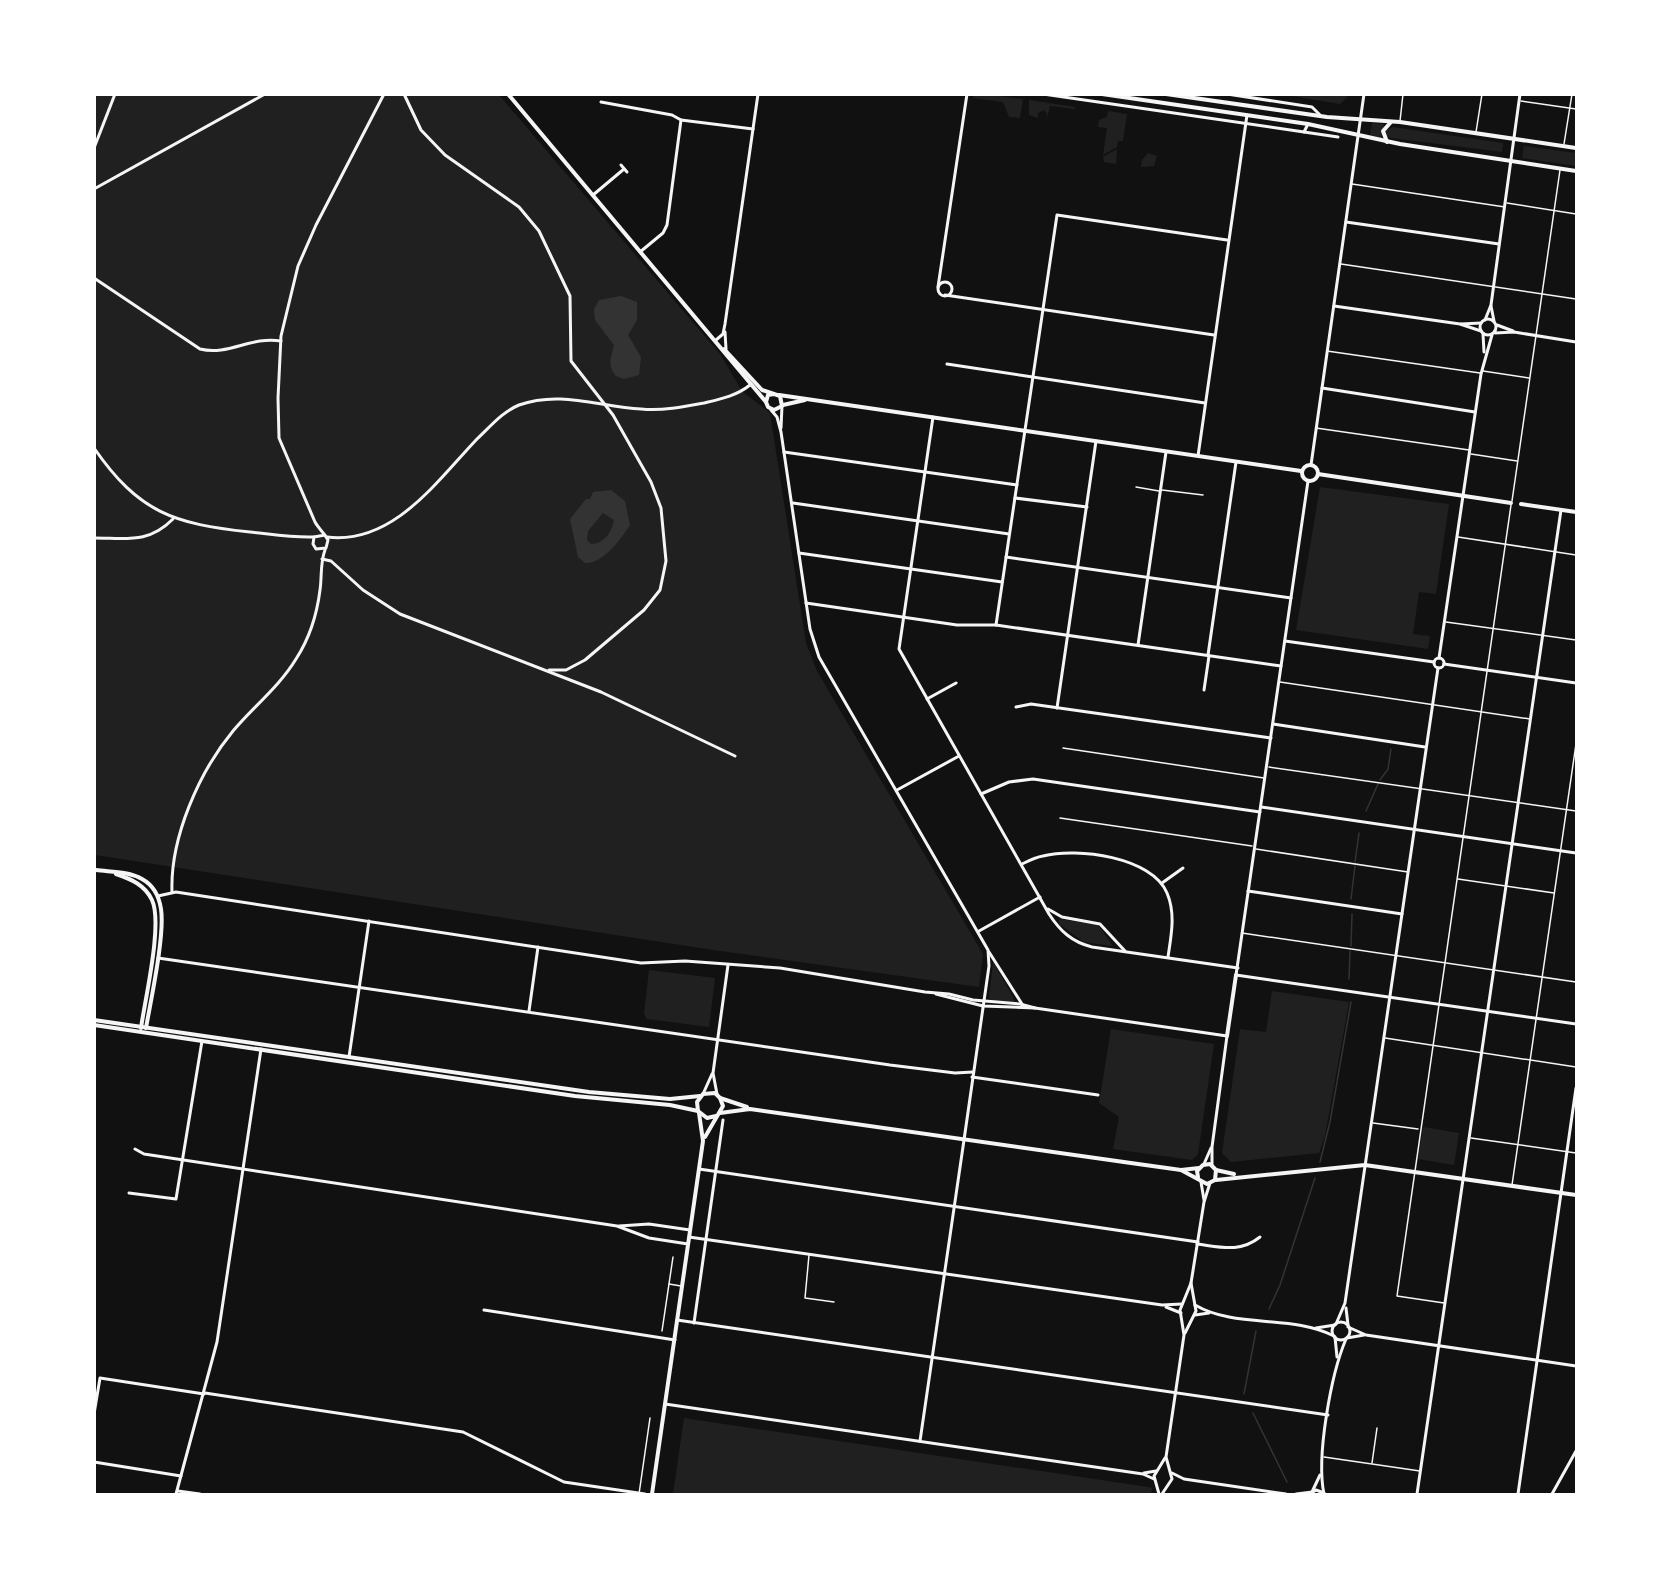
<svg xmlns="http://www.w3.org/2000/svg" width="1671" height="1589" viewBox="0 0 1671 1589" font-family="'Archivo Narrow',sans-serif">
  <rect width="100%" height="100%" fill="#111"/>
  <g fill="#202020">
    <path d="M95,95H499L720,354L742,391L770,413L806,643L817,671L983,954L979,987L720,951L95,855Z"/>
    <path d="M991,95L1023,99L1020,118L1009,117L1003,102L973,98L974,95Z"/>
    <path d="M1286,95H1349L1340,104Z"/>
    <path d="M1029,100L1075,107V109L1050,106L1046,122L1047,114L1044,110L1038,113V118L1029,115Z"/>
    <path d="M1108,111L1127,114L1123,141H1118L1117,147L1103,155L1107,128L1098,127L1099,120L1107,117Z"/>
    <path d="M1372,123L1384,124L1381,138L1370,135Z"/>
    <path d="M1393,127L1503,143L1502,152L1391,138L1387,136L1386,130Z"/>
    <path d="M1524,146L1576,153V166L1522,158Z"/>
    <path d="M1117,149L1116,164L1104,162L1103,157Z"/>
    <path d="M1148,153L1157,156L1154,166L1141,167L1142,160Z"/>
    <path d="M1320,487L1449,504L1436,594L1419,592L1413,634L1430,636L1428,649L1296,630Z"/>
    <path d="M1059,919L1098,925L1113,946L1084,942L1059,924Z"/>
    <path d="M993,962L1013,997L1014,1001H993L989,998Z"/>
    <path d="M649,970L715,978L709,1027L647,1019L644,1014Z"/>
    <path d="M1272,991L1349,1002L1325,1136L1319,1153L1231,1162L1222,1153L1240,1029L1266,1032Z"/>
    <path d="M1111,1029L1214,1044L1198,1154L1192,1160L1113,1149L1119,1117L1099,1103Z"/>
    <path d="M1423,1127L1459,1133L1454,1165L1418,1159Z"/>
    <path d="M684,1418L1148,1487L1152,1488L1151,1494H673Z"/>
  </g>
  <g fill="#333" fill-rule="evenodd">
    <path d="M621,296L637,302V320L628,335L641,357L639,375L624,379L616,376C607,365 611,358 614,345L595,320L594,309L599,300Z"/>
    <path d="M611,490L625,501L630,525C621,539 603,564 585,563L578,557L570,519L586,499H590L593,492ZM603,513L614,520C612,532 604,544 591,544L587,540L588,531Z"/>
  </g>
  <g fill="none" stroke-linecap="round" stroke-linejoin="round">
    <g stroke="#333" stroke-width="1.5">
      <path d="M1380,780L1388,769L1391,749"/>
      <path d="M1366,811L1378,784"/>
      <path d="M1355,862L1359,833"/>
      <path d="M1351,899L1355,866"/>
      <path d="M1351,946L1352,914"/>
      <path d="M1349,979L1350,951"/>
      <path d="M1320,1162L1330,1122L1351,1002"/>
      <path d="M1269,1309L1280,1285L1315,1178"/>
      <path d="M1244,1394L1256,1331"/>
      <path d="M1253,1413L1287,1482"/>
    </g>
    <g stroke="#f5f5f5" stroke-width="1.5">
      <path d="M1521,101L1576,109"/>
      <path d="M1400,121L1403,94"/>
      <path d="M1476,132L1482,94"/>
      <path d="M1564,144L1572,94"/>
      <path d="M1352,184L1505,207"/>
      <path d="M1507,203L1576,214"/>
      <path d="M1341,264L1576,299"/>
      <path d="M1327,351L1480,373"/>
      <path d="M1483,371L1529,378"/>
      <path d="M1316,428L1469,450"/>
      <path d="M1471,454L1517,461"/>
      <path d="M1136,487L1159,491"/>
      <path d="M1162,490L1203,495"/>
      <path d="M1512,501L1560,170"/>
      <path d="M1458,537L1576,555"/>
      <path d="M1446,622L1576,640"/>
      <path d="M1280,682L1530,719"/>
      <path d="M1063,748L1264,778"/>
      <path d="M1269,767L1576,811"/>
      <path d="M1060,818L1252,846"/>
      <path d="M1256,849L1408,872"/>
      <path d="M1458,879L1554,893"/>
      <path d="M1242,933L1576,982"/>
      <path d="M1385,1038L1576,1067"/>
      <path d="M1373,1123L1418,1129"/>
      <path d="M1471,1138L1576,1153"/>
      <path d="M1512,1185L1576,744"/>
      <path d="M809,1255L805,1298L834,1302"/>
      <path d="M669,1284L681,1286"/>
      <path d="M1444,1303L1397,1296L1511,505"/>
      <path d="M662,1331L673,1257"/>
      <path d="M1324,1457L1420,1471"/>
      <path d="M1372,1463L1377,1428"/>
      <path d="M639,1494L650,1418"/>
    </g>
    <g stroke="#f5f5f5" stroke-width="3">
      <path d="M404,94L421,130L445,155L519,207L539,231L570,296L571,361L613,415L651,482L661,508L666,561L660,590L644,610L585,660L566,670H549"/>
      <path d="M1043,94L1304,132L1308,124"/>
      <path d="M1227,94L1312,107L1320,115"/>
      <path d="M601,102L672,115L681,120L667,225L663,233L640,252"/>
      <path d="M681,120L753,129"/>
      <path d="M1304,132L1338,137"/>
      <path d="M94,148L115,94"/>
      <path d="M621,165L627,172"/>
      <path d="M94,189L265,94"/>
      <path d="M593,195L624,169"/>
      <path d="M1346,222L1499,244"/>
      <path d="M94,278L200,349C229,356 250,336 281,341"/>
      <circle cx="945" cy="289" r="7"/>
      <path d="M938,287L967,94"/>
      <path d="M945,295L1214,335"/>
      <path d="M725,332L726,349"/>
      <path d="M1483,334L1484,352"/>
      <path d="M716,340L723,334L725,324L758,94"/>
      <path d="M947,364L1205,403"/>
      <path d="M1322,388L1475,412"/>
      <path d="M933,417L899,649L1049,914C1060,931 1072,942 1092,947L1238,968"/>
      <path d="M94,448C139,513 174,524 250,532C270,534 293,538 314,537"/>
      <path d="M784,452L1017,485"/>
      <path d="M1198,456L1247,115"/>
      <path d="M1015,498L1087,507"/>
      <path d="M793,503L1009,534"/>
      <path d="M325,535L314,537L313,544L316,549L326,548L328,540C325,534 319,529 315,522L279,438L278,398L281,336L298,266L316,225L384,94"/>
      <path d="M327,537C393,545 437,481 477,439C490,427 502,412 519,405C560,390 600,407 641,409C662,411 683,407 704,403C721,399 736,396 750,385"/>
      <path d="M94,538C127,538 148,544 173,519"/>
      <path d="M799,553L1002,582"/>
      <path d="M1006,557L1291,598"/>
      <path d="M322,559L331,561L363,590L400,614L601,692L735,756"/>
      <path d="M806,603L957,625H996L1281,666"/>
      <path d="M996,625L1057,215L1227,240"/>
      <path d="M1285,641L1434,662"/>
      <path d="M1138,645L1166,452"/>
      <path d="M1208,655L1236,462"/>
      <circle cx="1439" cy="663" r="5"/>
      <path d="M1439,658L1481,374L1492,335"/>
      <path d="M1444,664L1576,683"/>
      <path d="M1204,690L1209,656"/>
      <path d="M927,699L956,683"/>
      <path d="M1016,707L1031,704L1271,738"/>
      <path d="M1057,708L1096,441"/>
      <path d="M1273,724L1425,747"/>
      <path d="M897,790L959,756"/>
      <path d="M981,794L1009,782L1033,779L1260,812"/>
      <path d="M1261,807L1576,853"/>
      <path d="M1022,864C1028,861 1036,857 1043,856C1077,847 1152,857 1167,893C1176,914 1171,936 1168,957"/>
      <path d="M1162,883L1183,868"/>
      <path d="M1248,891L1402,914"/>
      <path d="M172,892C170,838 199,772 233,731C253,707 279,687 296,659C309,639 317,614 320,590C322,577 320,563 325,550"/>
      <path d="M158,896L176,892L641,963L685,961L780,968L925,992L949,994L973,1000L1020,1004L1035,1008"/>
      <path d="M1048,909L1062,917L1100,924L1125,951"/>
      <path d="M979,931L1040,897"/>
      <path d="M989,952L1022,1004"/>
      <path d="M158,958L890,1065L955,1073L973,1072"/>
      <path d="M1236,975L1576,1024"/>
      <path d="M936,994L983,1006L1035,1008L1227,1036"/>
      <path d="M529,1011L538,947"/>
      <path d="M349,1057L369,921"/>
      <path d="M972,1077L1098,1095"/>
      <path d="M703,1094L712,1074"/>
      <path d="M717,1094L713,1073L728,965"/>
      <path d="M135,1149L144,1154L617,1226L649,1238L688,1244"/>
      <path d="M699,1169L1198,1242"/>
      <path d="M129,1193L176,1199L202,1041"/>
      <path d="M619,1226L649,1224L690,1230"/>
      <path d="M689,1237L1162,1305L1182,1304"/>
      <path d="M1197,1244C1221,1247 1240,1253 1260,1237"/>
      <path d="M1195,1305C1236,1329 1292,1314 1334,1336"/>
      <path d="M1166,1307L1181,1313"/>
      <path d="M1346,1308L1348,1325"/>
      <path d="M484,1310L675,1340"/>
      <path d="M1195,1315L1209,1313"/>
      <path d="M677,1320L1328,1415"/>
      <circle cx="1341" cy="1331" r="9"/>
      <path d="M694,1323L723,1120"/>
      <path d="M1336,1324L1345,1303L1438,668"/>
      <path d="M1348,1327L1366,1335L1576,1366"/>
      <path d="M1316,1328L1335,1325"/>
      <path d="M1335,1337L1337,1357"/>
      <path d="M1347,1338L1364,1335"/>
      <path d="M205,1393L463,1432L564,1482L645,1494"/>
      <path d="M665,1404L1143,1474L1154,1479"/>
      <path d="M94,1414L100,1378L204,1394"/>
      <path d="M920,1441L964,1140"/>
      <path d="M94,1462L181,1476"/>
      <path d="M1144,1473L1156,1471"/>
      <path d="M1172,1473L1184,1479L1286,1494"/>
      <path d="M178,1491L200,1494"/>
      <path d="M1312,1492L1320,1475"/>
      <path d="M176,1494L217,1342L261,1049"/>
      <path d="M1296,1494L1312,1492"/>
      <path d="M1310,1494L1316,1490L1324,1493"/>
      <path d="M1324,1494C1316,1457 1331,1374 1346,1339"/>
      <path d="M1417,1494L1561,510"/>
      <path d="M1518,1494L1576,1088"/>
      <path d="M1552,1494L1576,1451"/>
    </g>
    <g stroke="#f5f5f5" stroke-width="3">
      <path d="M1334,306L1460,324L1481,331"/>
      <path d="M1491,306L1494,321"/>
      <circle cx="1488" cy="327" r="8"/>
      <path d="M1485,320L1491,305L1520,94"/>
      <path d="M1461,324L1481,323"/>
      <path d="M1497,325L1513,331"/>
      <path d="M1495,333L1514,332L1576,342"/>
      <path d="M771,410L777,417L781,432L810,629L819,657L988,950L989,966L964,1140"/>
      <path d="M781,428L782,406"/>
      <path d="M1311,465L1364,94"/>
      <path d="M1236,975L1308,481"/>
      <path d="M1204,1164L1211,1148"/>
      <path d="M1212,1165V1147L1227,1036"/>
      <path d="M1201,1182L1204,1200"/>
      <path d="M1185,1333L1196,1311L1191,1283L1204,1202L1210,1183"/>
      <path d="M1159,1494L1154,1476L1165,1458"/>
      <path d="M1162,1494L1172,1479L1166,1457L1184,1335L1180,1310L1191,1283"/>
    </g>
    <g stroke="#f5f5f5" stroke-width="4">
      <path d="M508,94L766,402"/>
      <path d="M1102,94L1308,124L1400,144L1576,171"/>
      <path d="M1166,94L1327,117L1400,122L1576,148"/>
      <path d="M1387,142L1383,131L1391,122"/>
      <path d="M724,349L762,390L780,396L782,406L774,410L768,407L766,402L768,395L774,394"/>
      <path d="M779,395L1301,471"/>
      <path d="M783,405L805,400"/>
      <circle cx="1310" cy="473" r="8"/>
      <path d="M1318,474L1511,503"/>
      <path d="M1521,504L1576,512"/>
      <path d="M96,870C111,872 128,871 142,879C153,885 159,896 161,909C165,935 151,999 146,1028"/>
      <path d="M116,874C131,879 145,885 152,900C163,924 145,999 141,1028"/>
      <path d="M94,1020L589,1092L670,1099L700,1096"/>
      <path d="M94,1025L575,1096L670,1105L698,1111"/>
      <path d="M1227,1036L1236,975"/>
      <path d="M720,1098L747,1107"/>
      <path d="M720,1113L750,1109L1138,1164L1181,1170L1207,1184L1215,1180L1216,1170L1210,1164L1203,1165L1197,1171L1198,1177"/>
      <path d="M705,1137L723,1106L720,1098L715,1093L703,1094L697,1102L698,1111L707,1118L716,1116"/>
      <path d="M1181,1170L1199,1168"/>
      <path d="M1216,1170L1234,1174"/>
      <path d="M1216,1180L1365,1165L1576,1195"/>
      <path d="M652,1494L703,1141L699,1113"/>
    </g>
  </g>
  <rect width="1671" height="1589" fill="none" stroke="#ffffff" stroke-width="192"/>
</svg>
